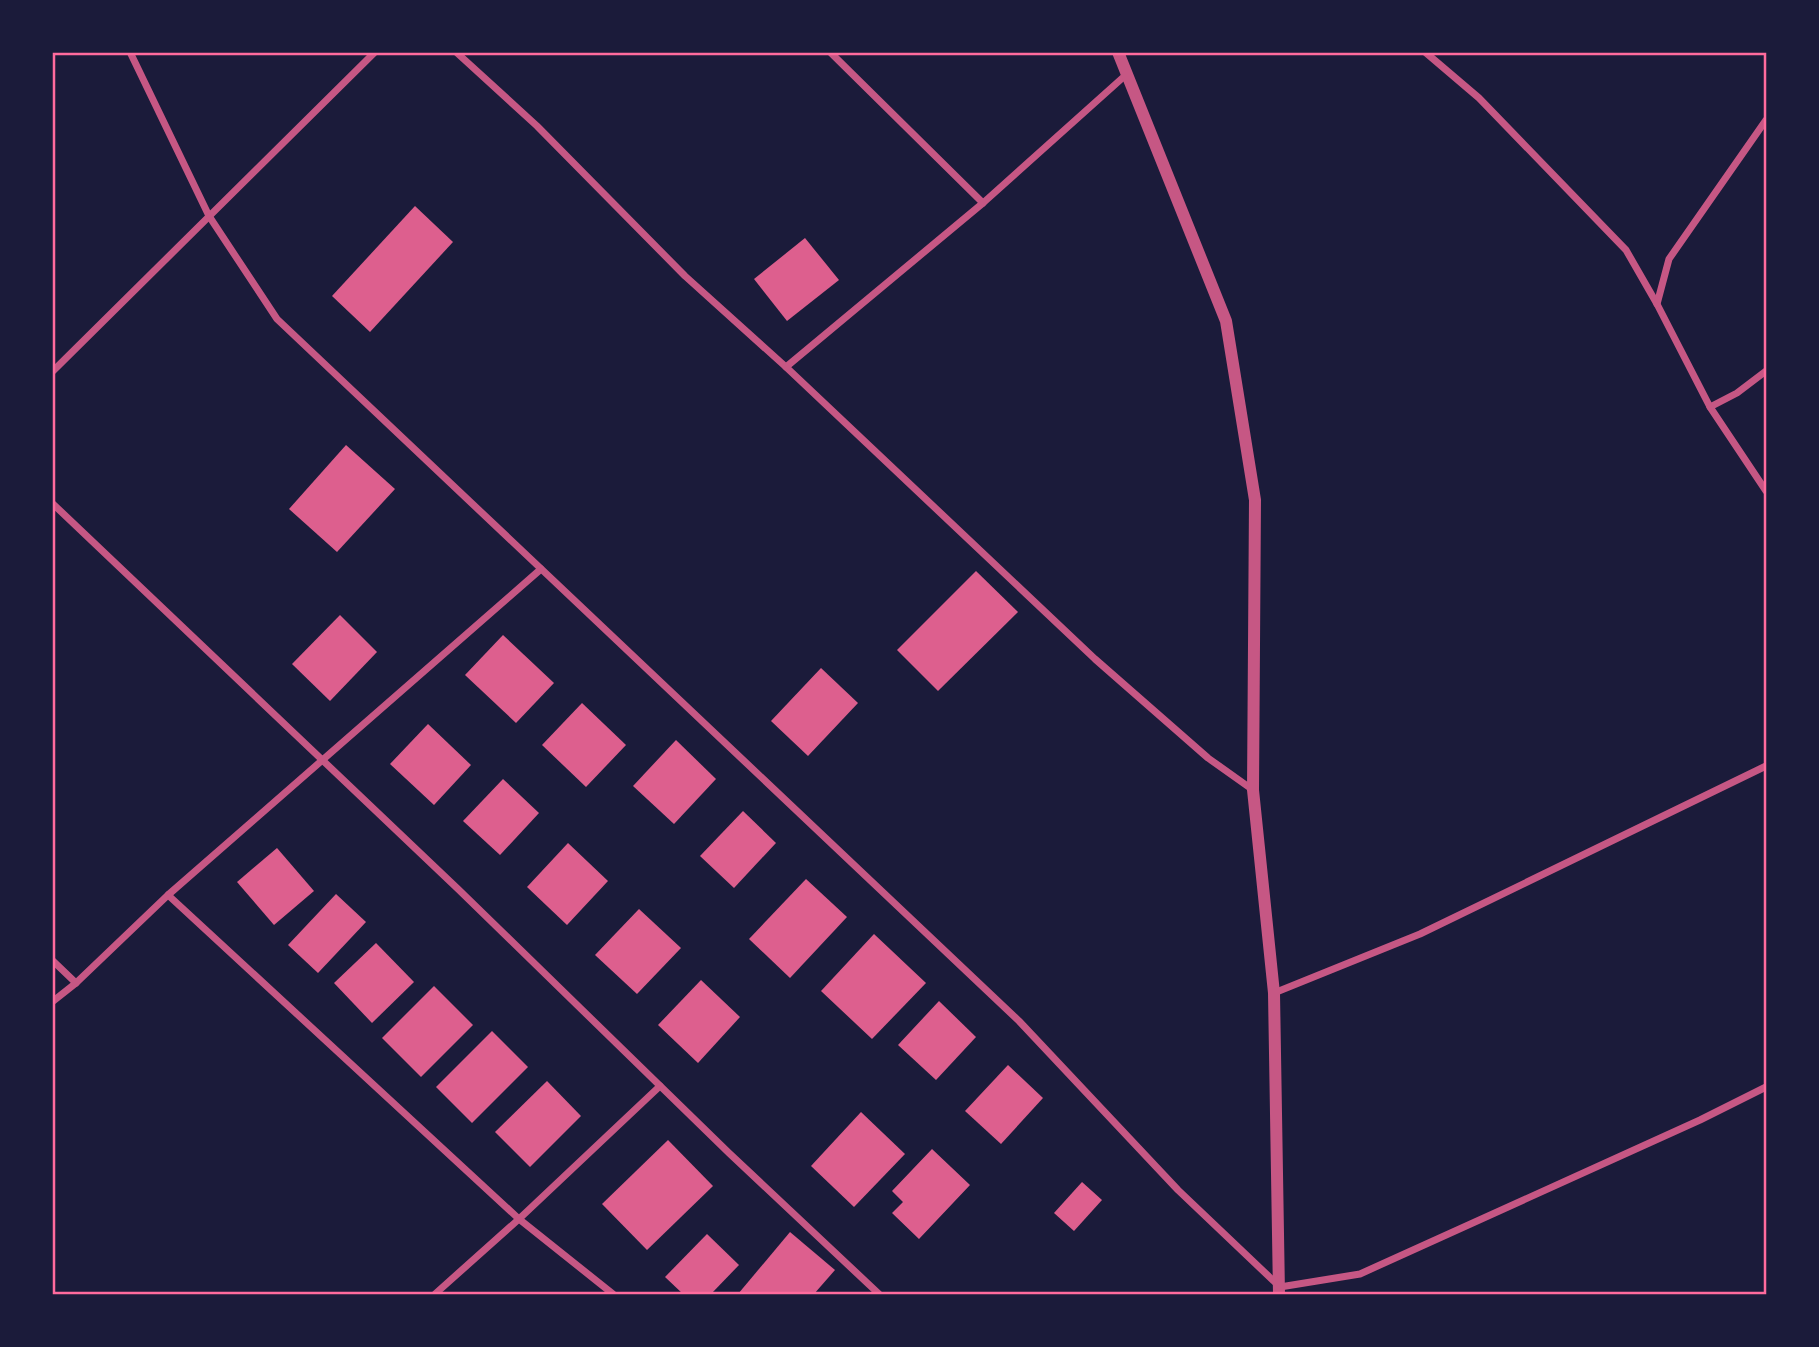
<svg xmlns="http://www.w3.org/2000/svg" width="1819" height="1347" viewBox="0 0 1819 1347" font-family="'Space Grotesk',sans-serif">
  <rect width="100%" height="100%" fill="#1b1b3a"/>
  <g fill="#dd5f8e">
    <path d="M415,206L453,242L370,332L332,296Z"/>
    <path d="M805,238L839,280L787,321L754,279Z"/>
    <path d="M346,445L395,489L337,552L289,509Z"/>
    <path d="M976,571L1018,612L938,691L897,650Z"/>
    <path d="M340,615L377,652L330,701L292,664Z"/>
    <path d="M503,635L554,683L516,723L465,675Z"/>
    <path d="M821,668L858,703L808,756L771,721Z"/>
    <path d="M582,703L626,745L586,787L542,745Z"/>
    <path d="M428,724L471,765L434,805L390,764Z"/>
    <path d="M676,740L716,779L674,824L633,786Z"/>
    <path d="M503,779L539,813L500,855L463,821Z"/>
    <path d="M743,811L776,843L734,888L700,856Z"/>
    <path d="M568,843L608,881L567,925L527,887Z"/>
    <path d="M277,848L314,891L274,925L237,882Z"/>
    <path d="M806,879L847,917L790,978L749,939Z"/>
    <path d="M336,894L366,922L318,973L288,945Z"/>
    <path d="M639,909L681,948L637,994L595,955Z"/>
    <path d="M874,934L926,983L872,1039L821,991Z"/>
    <path d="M376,943L414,982L372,1023L334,983Z"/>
    <path d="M701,980L740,1017L698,1063L658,1025Z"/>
    <path d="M434,986L473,1025L421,1077L382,1038Z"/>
    <path d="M939,1001L976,1037L936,1080L898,1045Z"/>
    <path d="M492,1031L528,1067L472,1123L436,1087Z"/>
    <path d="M1008,1065L1043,1098L1001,1144L965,1111Z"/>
    <path d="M547,1081L581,1116L530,1167L495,1132Z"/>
    <path d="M861,1112L905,1154L854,1207L811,1166Z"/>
    <path d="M668,1140L713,1186L647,1250L602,1204Z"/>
    <path d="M932,1149L970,1185L919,1239L892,1213L903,1202L892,1191Z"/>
    <path d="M1082,1182L1102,1200L1074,1231L1054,1213Z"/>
    <path d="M790,1232L835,1270L814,1294H738Z"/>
    <path d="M707,1234L739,1265L711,1294H683L665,1277Z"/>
  </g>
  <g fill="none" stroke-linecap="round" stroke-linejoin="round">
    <g stroke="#c65784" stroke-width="7">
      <path d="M130,52L209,216L277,319L1019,1021L1178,1190L1280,1287L1360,1274L1700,1120L1766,1087"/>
      <path d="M456,52L537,126L685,276L786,367L1095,659L1208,758L1253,790"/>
      <path d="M830,52L983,203"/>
      <path d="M1425,52L1479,98L1626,250L1657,304L1710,407L1766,491"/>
      <path d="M1657,304L1669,259L1766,120"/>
      <path d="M786,367L983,203L1128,73"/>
      <path d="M52,372L375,52"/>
      <path d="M1710,407L1737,393L1766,371"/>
      <path d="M52,503L458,889L729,1153L879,1294"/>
      <path d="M168,895L519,1219L613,1294"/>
      <path d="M52,960L76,983"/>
      <path d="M1274,993L1420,934L1766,766"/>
      <path d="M52,1002L76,983L168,895L541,569"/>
      <path d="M435,1294L519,1219L660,1086"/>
    </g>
    <path stroke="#c65784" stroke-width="12" d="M1118,52L1226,321L1255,500L1253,790L1274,993L1279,1294"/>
  </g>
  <rect width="1819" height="1347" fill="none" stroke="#1b1b3a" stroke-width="108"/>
  <rect x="54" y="54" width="1711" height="1239" fill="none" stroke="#ff6b9d" stroke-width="2.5"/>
</svg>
